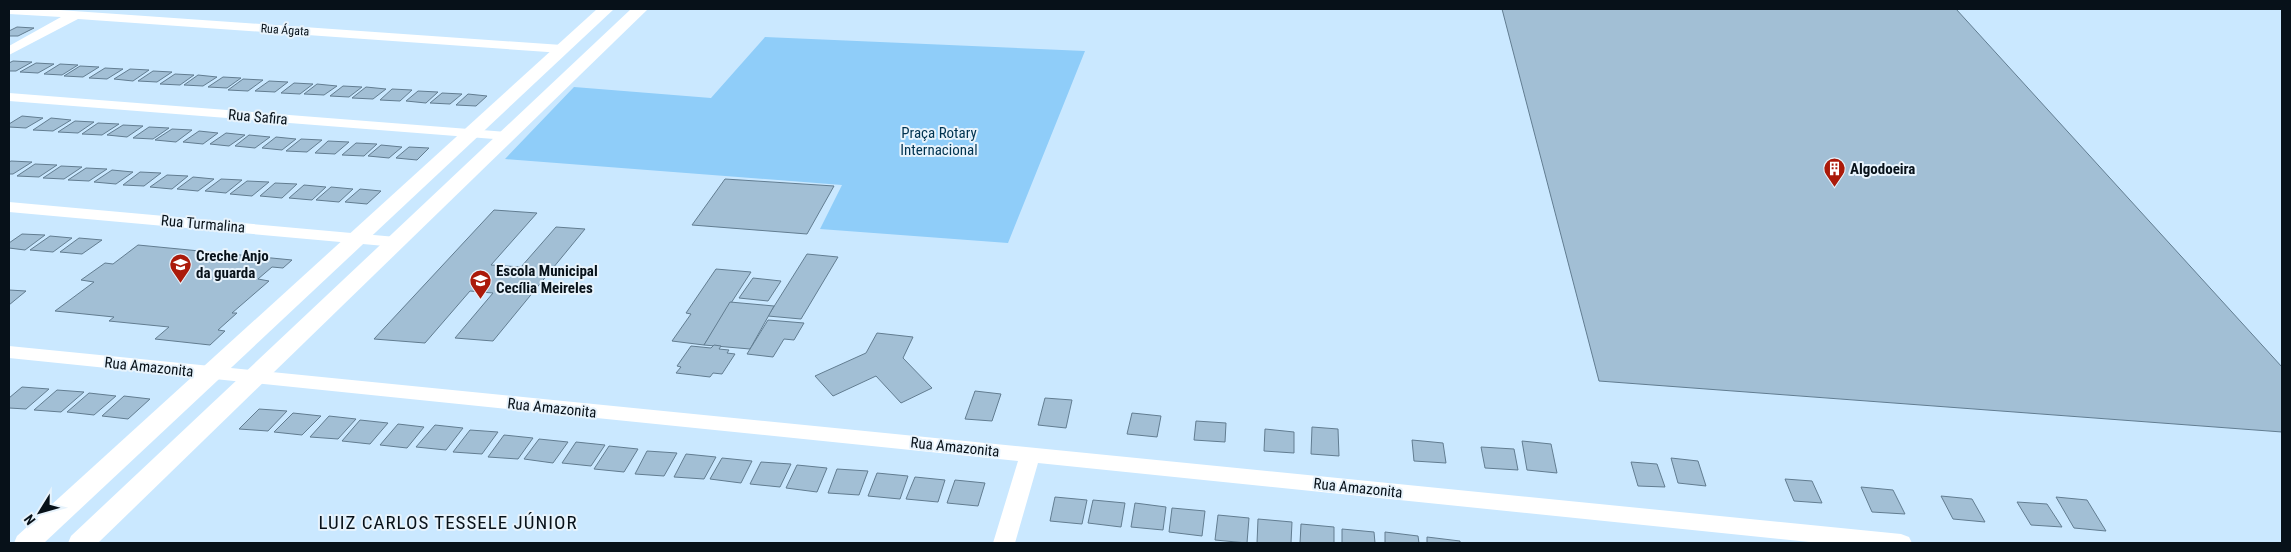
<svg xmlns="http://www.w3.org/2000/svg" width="2291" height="552" viewBox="0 0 2291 552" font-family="'Roboto Condensed',sans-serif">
  <rect width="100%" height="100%" fill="#cae8ff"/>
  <path fill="#8fcdf9" d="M765,37L1085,51L1008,243L820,229L842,185L505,159L574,87L711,98Z"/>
  <g fill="#a2bfd5" stroke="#627d91">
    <path d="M1502,9H1956L2282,367V432L1599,381Z"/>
    <path d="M17,27L34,28L18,36H9V31Z"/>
    <path d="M13,61L32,62L16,71H9V63Z"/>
    <path d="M36,63L54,64L38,73L20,72Z"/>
    <path d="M60,64L78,65L62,75L44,74Z"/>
    <path d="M80,66L99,67L83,77L64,76Z"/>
    <path d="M105,68L123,69L107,79L89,78Z"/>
    <path d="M130,69L149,70L133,81L114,79Z"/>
    <path d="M153,71L172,72L157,82L138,81Z"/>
    <path d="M175,74L194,75L180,85L160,84Z"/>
    <path d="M198,75L217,77L203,86L184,85Z"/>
    <path d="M223,77L241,78L227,88L208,87Z"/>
    <path d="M243,79L263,80L248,91L228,90Z"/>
    <path d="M269,81L288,82L275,92L255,91Z"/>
    <path d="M294,83L313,84L300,94L281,93Z"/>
    <path d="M317,84L337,86L324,95L304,94Z"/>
    <path d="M343,86L362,87L349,97L330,96Z"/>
    <path d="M366,87L386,89L373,99L352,98Z"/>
    <path d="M392,89L412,90L400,101L380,100Z"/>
    <path d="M418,91L438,92L426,103L406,101Z"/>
    <path d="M442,93L462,94L450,104L430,103Z"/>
    <path d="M468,94L487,96L476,106L456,105Z"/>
    <path d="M22,116L43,118L26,128L9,127V124Z"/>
    <path d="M51,118L71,120L53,131L33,130Z"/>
    <path d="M75,121L94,122L78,133L58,132Z"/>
    <path d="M98,123L119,124L102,135L82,134Z"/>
    <path d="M123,125L143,126L127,137L107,135Z"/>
    <path d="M149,127L169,128L153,139L133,138Z"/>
    <path d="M172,129L192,130L176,142L155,140Z"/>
    <path d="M199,131L218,133L203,144L183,142Z"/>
    <path d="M226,133L245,135L229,146L210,144Z"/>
    <path d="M249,135L270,137L255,148L235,146Z"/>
    <path d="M276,137L296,139L282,150L262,148Z"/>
    <path d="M301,139L322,140L307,152L286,151Z"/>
    <path d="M328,141L349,142L335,154L315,153Z"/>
    <path d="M356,143L377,144L364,156L342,155Z"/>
    <path d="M381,145L402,147L389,158L368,156Z"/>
    <path d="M409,147L429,148L417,160L396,158Z"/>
    <path d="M11,161L32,162L13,174H9V162Z"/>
    <path d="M35,164L57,165L39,177L17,176Z"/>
    <path d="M61,166L82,167L64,179L43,178Z"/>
    <path d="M86,168L107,169L89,181L68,180Z"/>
    <path d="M112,170L133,172L116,184L94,182Z"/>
    <path d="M140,172L161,173L144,186L123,185Z"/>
    <path d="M167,175L188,176L172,189L150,187Z"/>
    <path d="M193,177L214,179L198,191L177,189Z"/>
    <path d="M221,179L242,180L226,193L205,191Z"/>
    <path d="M725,179L834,186L807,234L692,225Z"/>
    <path d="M247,181L269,182L252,196L230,194Z"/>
    <path d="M275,183L297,184L282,198L260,196Z"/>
    <path d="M304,185L326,187L312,200L289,198Z"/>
    <path d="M331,187L353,189L339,202L316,200Z"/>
    <path d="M360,189L381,191L367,204L345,202Z"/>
    <path d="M494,210L537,213L491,265L521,267L556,227L585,229L493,341L455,338L493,293L470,291L425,343L374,339Z"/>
    <path d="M22,234L45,235L25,250L9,248V243Z"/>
    <path d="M50,236L72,238L53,252L30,250Z"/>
    <path d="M79,238L102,240L82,254L60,252Z"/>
    <path d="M138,245L292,260L283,268L272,267L258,279L269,281L232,313H237L218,330L225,331L210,345L155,339L169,327L109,321L114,317L55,311L94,282L81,280L105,263L113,264Z"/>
    <path d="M807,254L838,257L801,319L768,316Z"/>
    <path d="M716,269L751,272L704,345L672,341L691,314L686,313Z"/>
    <path d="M753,278L781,281L768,301L739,298Z"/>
    <path d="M9,290L26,291L9,305Z"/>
    <path d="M730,302L774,306L750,349L704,345Z"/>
    <path d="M768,320L804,323L794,340L784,339L773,357L747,354Z"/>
    <path d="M877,333L913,337L903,358L932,388L901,403L876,376L833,396L815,376L866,353Z"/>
    <path d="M714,345L721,346L719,349L729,350L727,353L735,354L722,374L713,373L710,377L676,373L681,367L677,366L691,346L711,348Z"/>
    <path d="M22,387L49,389L26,409L9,408V398Z"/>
    <path d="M57,390L84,392L61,412L34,410Z"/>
    <path d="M975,391L1001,394L992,421L965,419Z"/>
    <path d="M89,393L116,396L94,415L67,412Z"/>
    <path d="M124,396L150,399L128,419L102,416Z"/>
    <path d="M1045,398L1072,400L1066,428L1038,425Z"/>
    <path d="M259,409L287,411L268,431L239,429Z"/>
    <path d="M293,413L321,416L302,435L274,432Z"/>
    <path d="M1132,413L1161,416L1157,437L1127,434Z"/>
    <path d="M329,416L356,419L338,439L310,437Z"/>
    <path d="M360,420L388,423L370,444L342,441Z"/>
    <path d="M1196,421L1226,423L1225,442L1194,440Z"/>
    <path d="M398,424L424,427L407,448L380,445Z"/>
    <path d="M435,425L463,428L446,450L416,447Z"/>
    <path d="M1312,427L1338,429L1339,456L1311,454Z"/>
    <path d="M1265,429L1294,432V453L1264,451Z"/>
    <path d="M470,430L498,432L482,454L453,452Z"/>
    <path d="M504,435L533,438L518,459L488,457Z"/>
    <path d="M539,439L568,442L553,463L524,459Z"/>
    <path d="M1412,440L1443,443L1446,463L1414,461Z"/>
    <path d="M1522,441L1551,444L1557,473L1527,470Z"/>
    <path d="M576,442L605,445L591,466L562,463Z"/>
    <path d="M609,446L638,449L624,472L594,469Z"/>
    <path d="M1481,447L1514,449L1518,470L1485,468Z"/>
    <path d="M647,451L677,453L664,476L635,474Z"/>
    <path d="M686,454L716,457L704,479L674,477Z"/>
    <path d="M722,458L752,461L741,483L710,479Z"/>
    <path d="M1671,458L1698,461L1706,486L1678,483Z"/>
    <path d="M761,462L791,464L780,487L750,484Z"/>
    <path d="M1631,462L1657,464L1665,487L1638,486Z"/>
    <path d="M797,465L827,468L817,492L786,488Z"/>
    <path d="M837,469L868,471L859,495L828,493Z"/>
    <path d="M877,473L908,476L900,499L868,496Z"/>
    <path d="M915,477L945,480L938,502L906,499Z"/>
    <path d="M1785,479L1812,481L1822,503L1794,501Z"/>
    <path d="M955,480L985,483L978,506L947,503Z"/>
    <path d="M1861,487L1893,490L1905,514L1872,512Z"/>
    <path d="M1941,496L1972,499L1985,522L1953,519Z"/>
    <path d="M1055,497L1087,500L1082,524L1050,521Z"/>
    <path d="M2056,497L2087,500L2106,531L2074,528Z"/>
    <path d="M1093,500L1125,503L1121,527L1088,523Z"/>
    <path d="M2017,502L2047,504L2062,527L2031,525Z"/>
    <path d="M1135,503L1166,507L1163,530L1131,527Z"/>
    <path d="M1172,508L1205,511L1202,536L1169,532Z"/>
    <path d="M1218,515L1249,518L1247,543L1215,540Z"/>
    <path d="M1258,519L1292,522L1291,543H1257Z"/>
    <path d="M1301,524L1334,527V543H1300Z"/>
    <path d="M1342,529L1374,532L1375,543H1342Z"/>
    <path d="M1385,532L1418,536L1419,543H1385Z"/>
    <path d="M1427,537L1460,541V543H1427Z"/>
  </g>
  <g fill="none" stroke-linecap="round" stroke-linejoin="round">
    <g fill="#fff" fill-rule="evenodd">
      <path d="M9,9H45L562,45L569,49L562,53L78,19L9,55V46L61,17L9,14Z"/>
      <path d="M9,93L507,132L514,136L507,140L9,101Z"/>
      <path d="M9,202L396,237L402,238L404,242L402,246L396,247L9,212Z"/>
      <path d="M9,346L1901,534L1909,537L1912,543H1819L1038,463L1015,543H993L1018,461L9,358Z"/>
    </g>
    <g fill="#fff" fill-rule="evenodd">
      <path d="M597,9H614L44,543H14L17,536Z"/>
      <path d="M631,9H648L98,543H68L71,536Z"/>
    </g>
  </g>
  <defs>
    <symbol id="building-pin" viewBox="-11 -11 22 30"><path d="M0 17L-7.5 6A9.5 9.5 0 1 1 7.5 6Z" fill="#ab1a0a" stroke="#e7f3fc"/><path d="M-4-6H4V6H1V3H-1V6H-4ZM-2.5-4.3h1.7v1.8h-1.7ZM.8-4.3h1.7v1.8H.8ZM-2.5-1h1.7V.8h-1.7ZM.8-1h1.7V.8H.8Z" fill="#fff"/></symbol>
    <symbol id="school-pin" viewBox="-11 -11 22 30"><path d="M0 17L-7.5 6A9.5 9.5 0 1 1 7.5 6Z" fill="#ab1a0a" stroke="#e7f3fc"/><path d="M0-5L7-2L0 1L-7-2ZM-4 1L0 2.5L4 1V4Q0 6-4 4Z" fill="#fff"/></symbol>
  </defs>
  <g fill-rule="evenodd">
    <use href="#building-pin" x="1822" y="156" width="25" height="34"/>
    <use href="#school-pin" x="168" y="252" width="25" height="34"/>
    <use href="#school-pin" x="468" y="268" width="25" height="34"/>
  </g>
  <g text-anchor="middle" stroke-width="4" stroke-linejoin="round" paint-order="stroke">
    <g font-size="12" fill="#071119" stroke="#e7f3fc">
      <text transform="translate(285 30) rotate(4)" y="4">Rua Ágata</text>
    </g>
    <g font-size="15" fill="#071119" stroke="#e7f3fc">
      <text transform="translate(258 117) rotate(5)" y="5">Rua Safira</text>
      <text transform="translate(203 224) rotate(5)" y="5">Rua Turmalina</text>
      <text transform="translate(149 367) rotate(6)" y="5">Rua Amazonita</text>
      <text transform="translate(552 408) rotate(6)" y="5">Rua Amazonita</text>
      <text transform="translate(955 447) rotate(6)" y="5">Rua Amazonita</text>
      <text transform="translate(1358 488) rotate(6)" y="5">Rua Amazonita</text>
    </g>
    <g font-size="15" fill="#003350" stroke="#e7f3fc">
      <text x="939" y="138">Praça Rotary<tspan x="939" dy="17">Internacional</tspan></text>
    </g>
    <g font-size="15" font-weight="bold" fill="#071119" stroke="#e7f3fc" text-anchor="start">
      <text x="1850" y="174">Algodoeira</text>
      <text x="196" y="261">Creche Anjo<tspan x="196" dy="17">da guarda</tspan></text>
      <text x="496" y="276">Escola Municipal<tspan x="496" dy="17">Cecília Meireles</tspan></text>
    </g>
    <g font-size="19" letter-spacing="1" fill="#071119" stroke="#e7f3fc">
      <text x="448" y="529">LUIZ CARLOS TESSELE JÚNIOR</text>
    </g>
  </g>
  <rect width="2291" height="552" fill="none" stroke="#071119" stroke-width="20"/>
  <g transform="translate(40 512) rotate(233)" stroke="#e7f3fc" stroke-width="4" paint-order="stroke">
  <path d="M0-4L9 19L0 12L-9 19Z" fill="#071119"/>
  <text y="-8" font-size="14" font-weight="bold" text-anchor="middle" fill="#071119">N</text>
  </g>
</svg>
